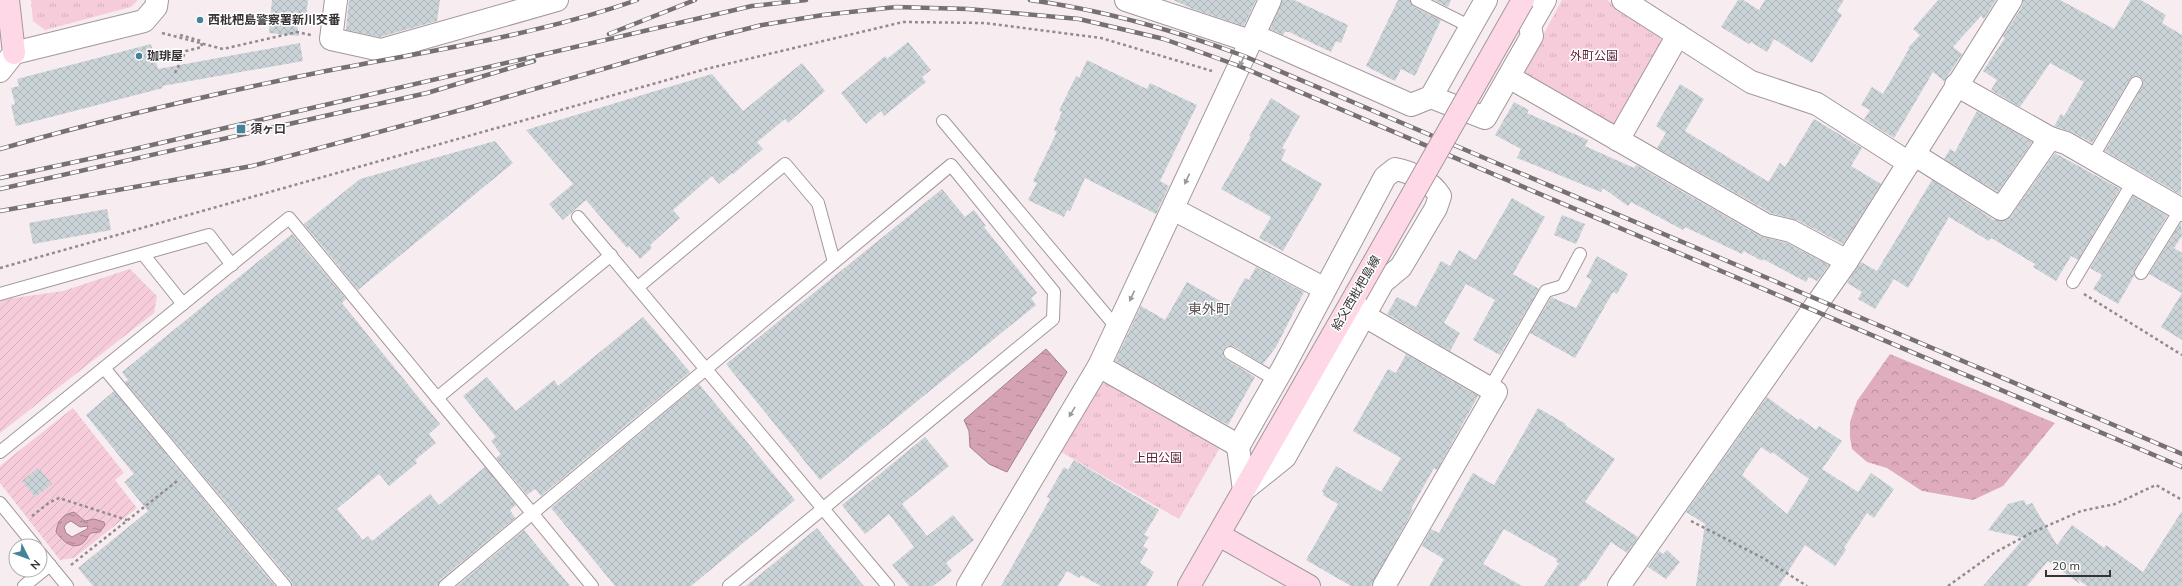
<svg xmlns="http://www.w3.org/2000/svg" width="2182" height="586" viewBox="0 0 2182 586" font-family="Mulish,'Noto Sans JP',sans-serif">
  <defs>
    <pattern id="grass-tufts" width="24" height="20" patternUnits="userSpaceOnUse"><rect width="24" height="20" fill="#f7ccda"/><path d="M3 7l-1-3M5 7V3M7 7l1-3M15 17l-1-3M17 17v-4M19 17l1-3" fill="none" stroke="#d4b0bc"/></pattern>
    <pattern id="forest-crowns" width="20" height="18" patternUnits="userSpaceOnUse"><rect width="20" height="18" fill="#dfacbd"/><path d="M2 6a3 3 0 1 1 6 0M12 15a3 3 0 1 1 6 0" fill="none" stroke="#b68d9a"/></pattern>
    <pattern id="garden-furrows" width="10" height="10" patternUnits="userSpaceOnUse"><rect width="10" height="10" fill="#f7ccda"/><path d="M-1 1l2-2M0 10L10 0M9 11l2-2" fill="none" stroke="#d4b0bc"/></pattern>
    <pattern id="water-ripples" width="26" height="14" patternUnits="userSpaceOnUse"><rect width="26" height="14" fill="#d4a2b2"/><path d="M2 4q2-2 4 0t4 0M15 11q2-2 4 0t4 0" fill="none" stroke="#ad8592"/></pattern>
    <pattern id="building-cross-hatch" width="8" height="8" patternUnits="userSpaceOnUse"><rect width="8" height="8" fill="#cad4d8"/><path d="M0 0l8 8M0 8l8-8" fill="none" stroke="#aeb6ba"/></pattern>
  </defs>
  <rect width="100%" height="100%" fill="#f7ecef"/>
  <g fill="url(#grass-tufts)">
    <path d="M31,0H138L131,7L45,30L33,21Z"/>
    <path d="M1562,0H1607L1659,35L1664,48L1619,123L1611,126L1523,72Z"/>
    <path d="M1108,380L1222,444L1179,519L1061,452L1100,384Z"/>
  </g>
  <path fill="url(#forest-crowns)" d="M1890,354L2055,423L2003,486L1973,500L1922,491L1887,468L1867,462L1852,449L1850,437V422L1857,401Z"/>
  <g fill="url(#garden-furrows)" fill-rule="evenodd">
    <path d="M130,269L157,296L154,313L0,433V300L63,291Z"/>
    <path d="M73,408L124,473L115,480L137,508L74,558L60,560L0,483V466ZM81,516L85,521L98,520L100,532L91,533L79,545L67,544L59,519Z"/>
  </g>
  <g fill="url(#water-ripples)" stroke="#a5818c" fill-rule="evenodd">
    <path d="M1046,349L1067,372L1007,472L989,464L970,447L969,431L964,420Z"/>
    <path d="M74,512L85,521L94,519L104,522L105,525L100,532L91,533C87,536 87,540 83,543C72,551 62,540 56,532C58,520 62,515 74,512ZM71,521L80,527L88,526L87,529L72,537L66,533L64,527L67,523Z"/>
  </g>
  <g fill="url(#building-cross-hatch)" fill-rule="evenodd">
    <path d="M272,0H308L305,26L297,25L299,36L269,33Z"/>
    <path d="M349,0H440L437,21L380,37L346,30Z"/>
    <path d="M1173,0H1256L1244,26L1193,9Z"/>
    <path d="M1282,0H1294L1348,25L1341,43L1336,41L1331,52L1289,32H1285L1283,35L1270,29Z"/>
    <path d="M1398,0H1410L1414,7L1441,20L1415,76L1401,69L1395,81L1366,66Z"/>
    <path d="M1434,0H1451L1448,7Z"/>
    <path d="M1738,0H1743L1759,10L1765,0H1844L1837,11L1842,15L1812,63L1774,39L1767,52L1751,42L1749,44L1721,27Z"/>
    <path d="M1938,0H1996L1984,19L1981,16L1953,47L1962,54L1945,80L1944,81L1933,72L1894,138L1864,119L1870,110L1861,105L1872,87L1883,94L1909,49L1908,48L1920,35L1913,29Z"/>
    <path d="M2023,0H2060L2114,29L2131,0H2141L2166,15L2162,23L2182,35L2181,195L2105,151L2142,87L2143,80L2139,76H2133L2130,79L2092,143L2072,132L2054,126L2061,114L2064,116L2084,82L2050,63L2020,107L1991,90L1997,80L1983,71L2005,38L2003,36L2022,7Z"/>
    <path d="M908,42L931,70L922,77L926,82L884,116L881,111L866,124L841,93L885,56L887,59Z"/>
    <path d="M300,43L303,61L162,86L163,88L16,126L11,105L15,104L11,88L19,86L17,79L151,44L158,69Z"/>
    <path d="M1087,60L1147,89L1150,83L1197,105L1160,181L1169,186L1156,214L1085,178L1070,211L1067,210L1064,217L1028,200L1037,183L1033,181L1057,132L1054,130L1062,112L1059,111L1076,76L1079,78Z"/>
    <path d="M802,63L825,91L788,123L785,119L757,142L763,149L733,174L732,173L719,184L712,176L673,210L680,218L650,245L652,248L640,259L629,246L627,248L586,200L563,220L549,204L573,184L526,130L712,74L743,111Z"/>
    <path d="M1680,84L1704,99L1685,131L1767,181H1769L1780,163L1785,167L1814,119L1862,148L1851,166L1881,184L1843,244L1797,220L1771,213L1657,148L1666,133L1656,126Z"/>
    <path d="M1271,98L1300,116L1282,148L1286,150L1281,160L1322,184L1283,251L1259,238L1271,217L1221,189L1251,137L1249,136Z"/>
    <path d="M1514,102L1529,110L1527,113L1588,140L1585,146L1634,168L1636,165L1760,236L1787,243L1829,265L1817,281L1809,277L1806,282L1763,259L1762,261L1744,251L1742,254L1685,227L1683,230L1631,202L1628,206L1603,188L1601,192L1517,158L1521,149L1495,135Z"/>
    <path d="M1977,111L2032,142L1998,192L1944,159L1950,149L1955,152Z"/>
    <path d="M495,141L513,163L358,290L304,224L360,179Z"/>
    <path d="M2055,153L2120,189L2078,260L2071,256L2056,281L2033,267L2035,264L1991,238L1989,241L1949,217L1908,288L1894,279L1875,309L1858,299L1862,292L1847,283L1861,262L1877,271L1932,180L1994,220H2006L2011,216Z"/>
    <path d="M942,189L965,217L974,210L986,226L984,227L1037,293L1031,298L1036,305L820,480L726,364Z"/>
    <path d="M2133,196L2167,216L2135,269L2134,276L2118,304L2093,289L2102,275L2090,268Z"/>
    <path d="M1512,198L1545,217L1513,274L1539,289L1500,355L1473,340L1495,300L1466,284L1444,323L1460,333L1450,351L1387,314L1397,297L1416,307L1441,261L1450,266L1459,250L1476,260Z"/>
    <path d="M107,209L111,230L33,244L29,223Z"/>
    <path d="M1562,215L1585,224L1576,244L1554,235Z"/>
    <path d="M2181,222L2182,236L2174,248L2182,253V340L2161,327L2182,293L2149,274Z"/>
    <path d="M292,234L346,299L342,303L440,424L429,434L436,443L415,460L417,463L389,486L379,474L337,509L363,540L368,536L372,541L430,494L439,505L485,467L516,505L510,510L515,518L440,580L438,586H292L291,581L125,382L128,380L122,372Z"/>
    <path d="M1597,256L1628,274L1617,294L1613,292L1575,358L1530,333L1551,297L1576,308L1592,280L1586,277Z"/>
    <path d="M1256,267L1304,292L1276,347L1263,364L1233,346H1227L1223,350V356L1226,359L1255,377L1228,425L1115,361L1141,306L1165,320L1187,282L1229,306L1245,278L1249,280Z"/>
    <path d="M643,317L690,372L541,496L535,489L527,495L496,458L501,454L491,441L496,437L463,396L487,377L516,411L554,380L558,386Z"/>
    <path d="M1406,354L1478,396L1437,470L1434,468L1411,509L1413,510L1371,586H1351L1306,560L1338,504L1323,495L1324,493L1322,491L1336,466L1381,492L1401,458L1353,431L1388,369L1396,373Z"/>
    <path d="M699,384L795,500L691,586H615L551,508Z"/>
    <path d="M114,391L275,586H93L78,568L148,511L124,482L134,474L86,415Z"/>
    <path d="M1767,397L1798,420L1800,418L1816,430L1819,426L1842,441L1822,469L1858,492L1871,473L1894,489L1874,518L1867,513L1844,548L1846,550L1835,566L1805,545L1779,586H1696L1705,524L1686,512ZM1761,447L1771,454L1772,452L1809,479L1787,514L1742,475Z"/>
    <path d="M1538,408L1566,424L1565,425L1615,459L1585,502L1638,537L1627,553L1611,542L1585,581L1583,580L1579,586H1544L1559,563L1556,562L1557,559L1504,529L1483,564L1522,586H1429L1444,559L1422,546L1431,529L1439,533L1473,473L1494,485Z"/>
    <path d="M925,437L949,466L902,504L927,536L953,515L974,540L946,563L952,571L933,586H909L892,565L914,547L889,514L865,534L842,505Z"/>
    <path d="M1074,460L1159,510L1144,535L1149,537L1143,546L1148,549L1140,563L1154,572L1146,586H1101L1081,575L1079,578L1067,571L1058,586H1001L1050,499L1047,497L1064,467L1068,470Z"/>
    <path d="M38,468L52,484L35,497L22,481Z"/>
    <path d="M2024,500L2026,505L2032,503L2057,545L2072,525L2104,548L2106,545L2143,572L2182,511V586H2087L2077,579L2080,584L2048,561L2027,586H1983L2024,538L1988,530L2008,504Z"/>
    <path d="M817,528L864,586H746Z"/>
    <path d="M524,530L570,586H457Z"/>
    <path d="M1667,550L1680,562L1666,579L1648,567L1659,551L1663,554Z"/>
  </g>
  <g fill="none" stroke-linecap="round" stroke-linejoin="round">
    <defs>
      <g id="lane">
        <path d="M1417,0L1471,27"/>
        <path d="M943,121L1117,328"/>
        <path d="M2092,158L2136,83"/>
        <path d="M578,217L888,586"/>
        <path d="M143,254L183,304"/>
        <path d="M2141,273L2180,210"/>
        <path d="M2073,282L2133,182"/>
        <path d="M638,287L785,164L818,203L834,262"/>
        <path d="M0,294L209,235L232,265"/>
        <path d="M1230,353L1276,380"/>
        <path d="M104,368L285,586"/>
        <path d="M1490,388L1546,291L1563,286L1580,254"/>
        <path d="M437,398L611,255"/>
        <path d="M0,452L289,218L592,586"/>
        <path d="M0,503L35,546"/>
        <path d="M40,553L67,586"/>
        <path d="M24,586L50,565"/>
        <path d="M445,586L951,165L1054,292L1053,319L729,586"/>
      </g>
      <g id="street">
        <path d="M336,0L331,39L381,50L557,0"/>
        <path d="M1126,0L1250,41"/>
        <path d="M1623,0L1751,82L1817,104L1909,163"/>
        <path d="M1253,35L1411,105L1431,97L1486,0"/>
        <path d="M0,71L14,53L144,21L156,7L157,0"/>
        <path d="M1509,77L1766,225L1791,231L1847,261"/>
        <path d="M1956,85L2050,138L2066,143L2182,210"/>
        <path d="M1431,97L1485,118L1532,36L1530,26L1545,0"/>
        <path d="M1618,140L1678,35"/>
        <path d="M1915,155L2001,209L2050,138"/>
        <path d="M1395,169C1411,172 1431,181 1440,196L1436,208L1401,267L1383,282L1285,457L1244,490L1238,447L1283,368L1385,177Z"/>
        <path d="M1173,209L1325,289"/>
        <path d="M1365,316L1496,392L1384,586"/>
        <path d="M1099,366L1239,446"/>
        <path d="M968,586L1099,366L1270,0"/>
        <path d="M1619,586L1847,261L2011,0"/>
      </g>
      <g id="secondary">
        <path d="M8,0L14,53"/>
        <path d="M1219,535L1309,586"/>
        <path d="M1189,586L1356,294"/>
      </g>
    </defs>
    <use href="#lane" stroke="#a2989b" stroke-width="14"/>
    <use href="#street" stroke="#a2989b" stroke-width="24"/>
    <use href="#secondary" stroke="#a2989b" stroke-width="24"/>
    <g stroke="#928b8d" stroke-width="2.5" stroke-dasharray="3 3" stroke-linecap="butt">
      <path d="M162,33L223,49L297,32L311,35"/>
      <path d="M175,73L186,51L202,47L201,41L177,34"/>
      <path d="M0,268L706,69L903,22L985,23L1101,38L1212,71"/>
      <path d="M2084,294L2182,355"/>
      <path d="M32,516L50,502L59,498L127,520"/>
      <path d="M1691,521L1763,558L1807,586"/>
      <path d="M71,565L177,481"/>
      <path d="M1948,586L1994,553L2031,533L2081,511L2115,504L2156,485L2182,500"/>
    </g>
    <use href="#lane" stroke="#fff" stroke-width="12"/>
    <use href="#street" stroke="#fff" stroke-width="22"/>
    <use href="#secondary" stroke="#fed8e7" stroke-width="22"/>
    <defs>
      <g id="rail">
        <path d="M1030,0C1103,10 1174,30 1244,56L2182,454"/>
        <path d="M609,34L695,0"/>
        <path d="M0,149C108,118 217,93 326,71C429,51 538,35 637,0"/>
        <path d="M0,178L126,151L752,6L806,0"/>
        <path d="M0,189L427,93L534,61"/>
        <path d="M0,211L252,166L472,107L706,39L762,25L823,15L896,7L968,9L1079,19L1164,39L1239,66L2182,467"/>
      </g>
    </defs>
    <use href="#rail" stroke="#767072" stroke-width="4.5"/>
    <use href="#rail" stroke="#fff" stroke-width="3" stroke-dasharray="9" stroke-linecap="butt"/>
    <defs>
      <path id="secondary-bridge" d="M1356,294L1523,0"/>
    </defs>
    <use href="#secondary-bridge" stroke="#a2989b" stroke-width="24" stroke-linecap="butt"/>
    <use href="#secondary-bridge" stroke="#fed8e7" stroke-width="22"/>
  </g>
  <defs><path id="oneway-solid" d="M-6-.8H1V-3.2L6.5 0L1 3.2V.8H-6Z"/></defs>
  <g fill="#9b999a">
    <use href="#oneway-solid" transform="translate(1242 61) rotate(115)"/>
    <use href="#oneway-solid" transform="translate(1187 179) rotate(115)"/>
    <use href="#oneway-solid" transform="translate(1132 296) rotate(115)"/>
    <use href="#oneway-solid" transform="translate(1072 412) rotate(121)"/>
  </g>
  <g fill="#458398" stroke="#fff" stroke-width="1.5">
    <circle cx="200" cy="20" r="4"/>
    <circle cx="139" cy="56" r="4"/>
    <rect x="236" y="124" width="10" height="10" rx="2"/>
  </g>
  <g text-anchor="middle" stroke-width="3" stroke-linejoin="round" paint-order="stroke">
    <g font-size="12" font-weight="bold" fill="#373334" stroke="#fff" text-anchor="start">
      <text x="208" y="24">西枇杷島警察署新川交番</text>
      <text x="147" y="60">珈琲屋</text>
      <text x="250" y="133">須ヶ口</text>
    </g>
    <g font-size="12" fill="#5f223b" stroke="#fff">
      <text x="1594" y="60">外町公園</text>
      <text x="1158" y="462">上田公園</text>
    </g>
    <g font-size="12" fill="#373334" stroke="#fff">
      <text transform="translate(1356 293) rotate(-60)" y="4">給父西枇杷島線</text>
    </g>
    <g font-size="14" fill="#5b5255" stroke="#fff">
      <text x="1209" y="314">東外町</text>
    </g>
  </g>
  <g transform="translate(28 558) rotate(132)"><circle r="19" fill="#ffffff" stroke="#afadae"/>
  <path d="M0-3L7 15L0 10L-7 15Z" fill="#458398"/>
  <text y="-6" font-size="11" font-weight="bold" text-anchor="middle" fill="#373334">N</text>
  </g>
  <path d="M2046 570v6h64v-6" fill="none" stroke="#373334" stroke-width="2"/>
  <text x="2052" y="570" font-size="12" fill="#373334" stroke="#ffffff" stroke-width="3" paint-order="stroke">20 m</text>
</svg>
